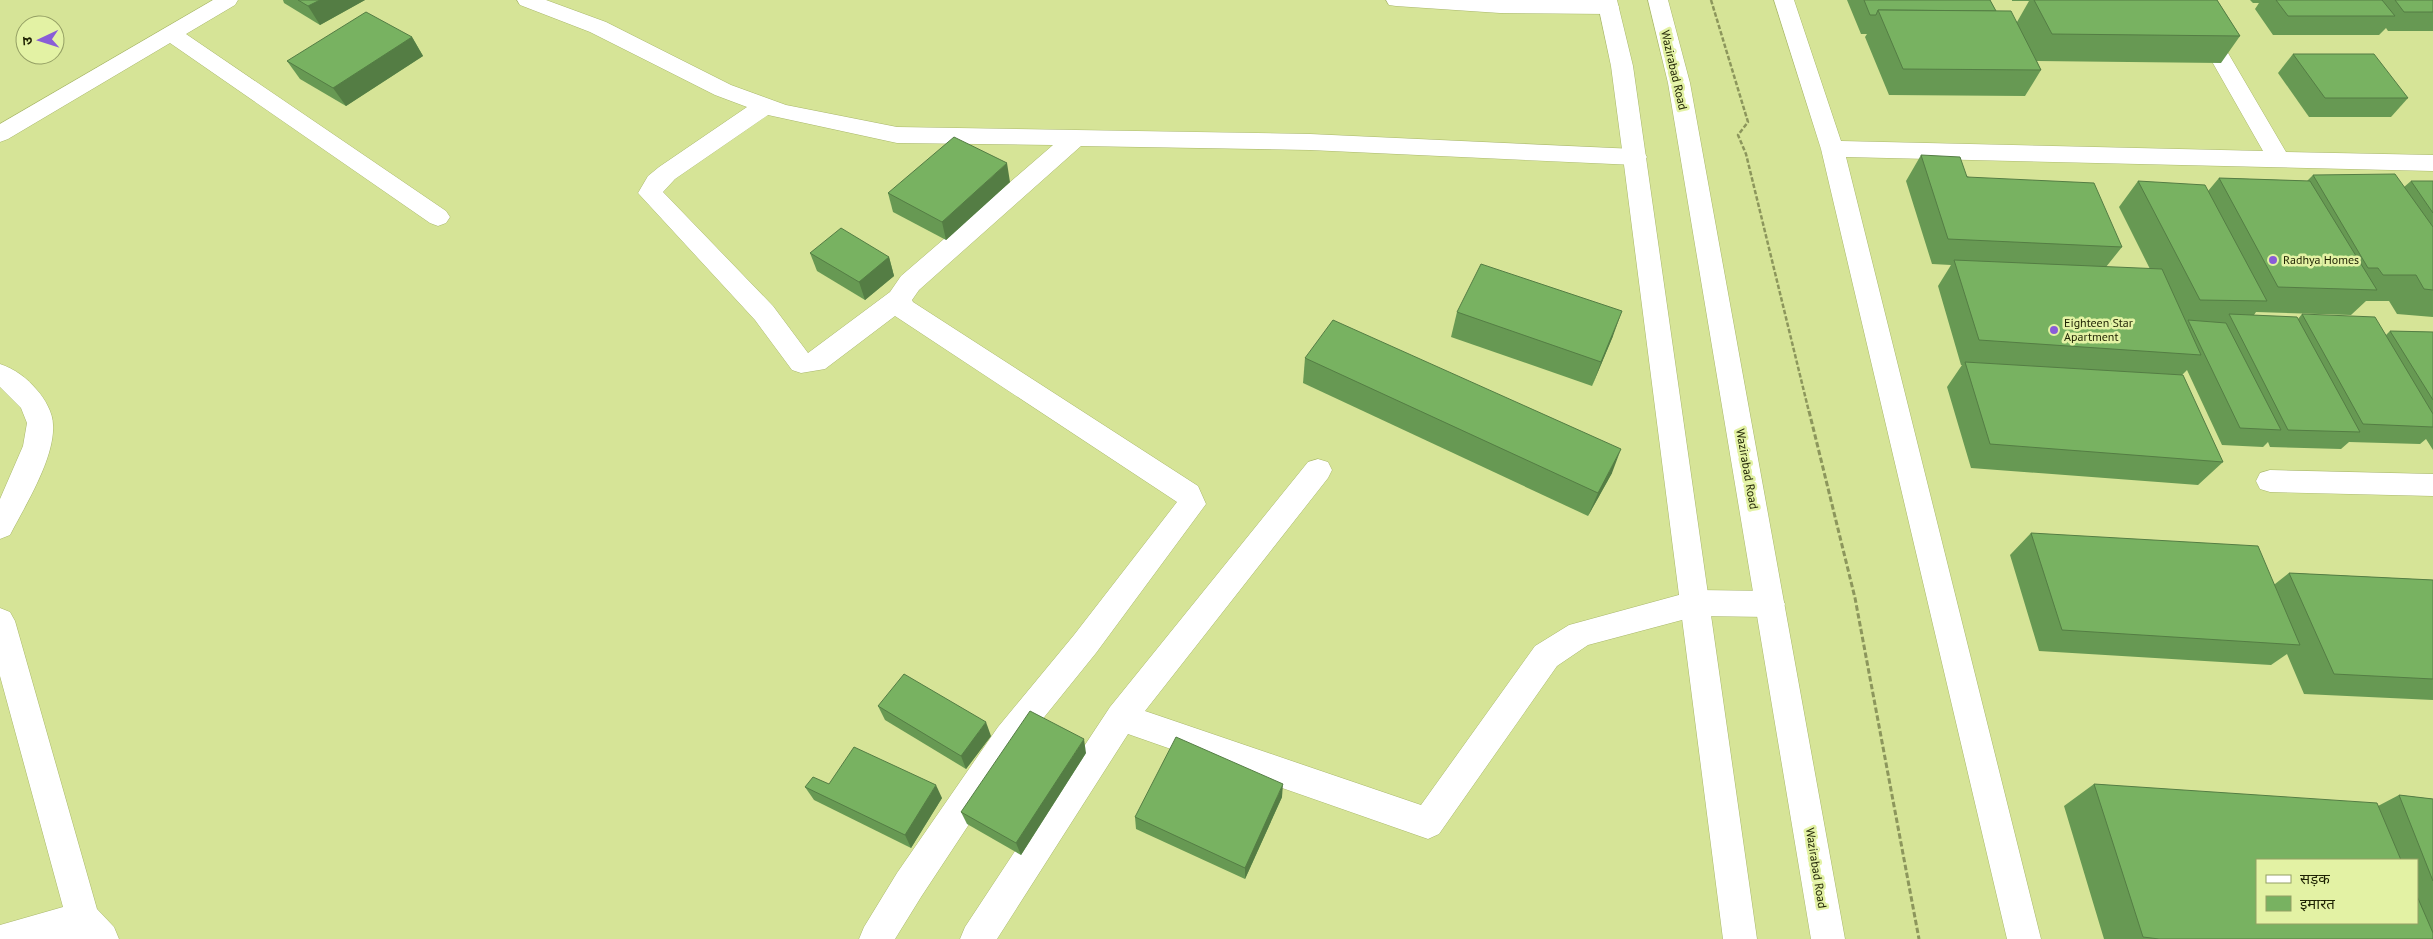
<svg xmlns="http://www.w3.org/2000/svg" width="2433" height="939" viewBox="0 0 2433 939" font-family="'PT Sans','Noto Sans Devanagari',sans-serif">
  <rect width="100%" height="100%" fill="#d6e497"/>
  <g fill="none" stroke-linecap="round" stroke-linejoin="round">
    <defs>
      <g id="minor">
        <path d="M213,0H238L235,5L186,34L446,211L450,217L446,223L438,226L430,223L170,43L8,139L0,142V124Z"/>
        <path d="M517,0H546L606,22L731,85L786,105L897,127L1310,134L1635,149L1643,151L1647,157L1643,163L1635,165L1310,150L1081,146L919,290L912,300L913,302L1198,486L1206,504L1096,653L1020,747L921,897L895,939H859L864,927L897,873L998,727L1074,635L1177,502L895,316L825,369L801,373L792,370L755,320L638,193L648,176L659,167L747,107L715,95L590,32L520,5ZM768,115L897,143L1053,145L901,276L890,292L808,353L773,306L663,192L675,179Z"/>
        <path d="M1386,0H1609L1616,2L1619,7L1616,12L1609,14L1500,13L1396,6L1389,5Z"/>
        <path d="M1774,0H1794L1841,141L2263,151L2177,0H2197L2286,152L2433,155V171L1846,157L2041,939H2007L1821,149Z"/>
        <path d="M0,364C15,369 27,378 37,390C45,399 53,413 53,425C55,458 25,506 10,535L0,539V499L23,446L27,423L21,408L0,387Z"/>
        <path d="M1318,459L1328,462L1332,470L1328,478L1145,711L1421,805L1535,646L1569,625L1697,590L1770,591L1780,595L1785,604L1780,613L1770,617L1697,616L1588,645L1557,666L1439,834L1428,839L1128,734L997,939H960L965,927L1110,707L1308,462Z"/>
        <path d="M2270,470L2433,474V496L2270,492L2260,489L2256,481L2260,473Z"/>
        <path d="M0,608L10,612L15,621L97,909L114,927L119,939H0V925L63,907L0,676Z"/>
      </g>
      <g id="highway">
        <path d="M1597,0H1617L1633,66L1757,939H1723L1623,157L1611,66Z"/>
        <path d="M1648,0H1668L1690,83L1845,939H1811L1668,83Z"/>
      </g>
    </defs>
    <use href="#minor" stroke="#a9b76b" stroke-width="1"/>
    <use href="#highway" stroke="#a9b76b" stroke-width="1"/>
    <path stroke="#8c965c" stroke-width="2.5" stroke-dasharray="4.5 2" stroke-linecap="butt" d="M1711,0L1748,122L1738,135L1746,154L1809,412"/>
    <path stroke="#8c965c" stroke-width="3" stroke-dasharray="5.5 2.5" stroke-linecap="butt" d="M1809,411L1855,598L1919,939"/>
    <use href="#minor" fill="#fff" fill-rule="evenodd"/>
    <use href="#highway" fill="#fff" fill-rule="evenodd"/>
  </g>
  <g fill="#679953" fill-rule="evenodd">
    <path d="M283,0H365L320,25L284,3Z"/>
    <path d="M1847,0H1990L1996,11L2017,22L2029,1H2012V0H2217L2240,36L2221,63L2037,61L2041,70L2025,96L1889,95L1865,37L1867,34H1861Z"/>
    <path d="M2250,0H2433V31H2388L2386,28L2379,35H2273L2255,9L2259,3H2253Z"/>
    <path d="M412,37L423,56L346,106L300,79L287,61Z"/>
    <path d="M2293,54L2408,98L2391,117H2309L2278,73Z"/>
    <path d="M1921,155L2122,247L2106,267L2150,269L2119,207L2138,181L2208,191L2219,178L2307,181L2313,175L2404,187L2411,181H2433V317L2397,314L2389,301H2366L2351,315L2256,312L2254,315L2298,319L2302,314L2386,335L2390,331L2433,332V450L2426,439L2420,444L2349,442L2341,449L2270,447L2268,442L2263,447L2222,445L2187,370L2182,375L2223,462L2198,485L1971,468L1947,387L1962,365H1961L1938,286L1951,265L1932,264L1906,181Z"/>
    <path d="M1010,182L946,240L893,212L888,193Z"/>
    <path d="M810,253L889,257L894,276L865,300L817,271Z"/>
    <path d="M1457,312L1613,336L1592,386L1451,337Z"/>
    <path d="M1305,358L1612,473L1588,516L1303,383Z"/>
    <path d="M2031,533L2275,584L2289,573L2433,580V700L2304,694L2287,654L2271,665L2039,651L2010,555Z"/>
    <path d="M878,706L991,736L966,769L885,720Z"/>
    <path d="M1086,753L1021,855L967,824L961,812Z"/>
    <path d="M829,784L942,798L911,848L814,800L805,787Z"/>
    <path d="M2094,784L2378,806L2399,795L2433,799V939H2104L2064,806ZM2257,860H2417V923Z"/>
    <path d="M1282,797L1245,879L1136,829L1135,817Z"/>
  </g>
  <g fill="#547d44">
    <path d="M320,0H365L320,25L308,6Z"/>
    <path d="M412,37L423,56L346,106L333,88Z"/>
    <path d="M1007,163L1010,182L946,240L942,222Z"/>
    <path d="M889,257L894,276L865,300L859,282Z"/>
    <path d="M1622,311L1613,336L1592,386L1601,362Z"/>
    <path d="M1621,449L1612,473L1588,516L1598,493Z"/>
    <path d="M986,722L991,736L966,769L961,756Z"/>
    <path d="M1084,739L1086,753L1021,855L1016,843Z"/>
    <path d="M1283,784L1282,797L1245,879V868Z"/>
    <path d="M936,785L942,798L911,848L905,835Z"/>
  </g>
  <g fill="#78b261" stroke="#547d44">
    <path d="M298,0H320L308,6Z"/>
    <path d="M1864,0H1990L1996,11L1878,10L1876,15H1870Z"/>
    <path d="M2034,0H2217L2240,36L2052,34Z"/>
    <path d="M2276,0H2382L2395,16H2288Z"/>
    <path d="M2395,0H2433V12H2404Z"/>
    <path d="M1878,10L2011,11L2041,70L1903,69Z"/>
    <path d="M366,12L412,37L333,88L287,61Z"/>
    <path d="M2293,54H2374L2408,98H2325Z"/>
    <path d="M954,137L1007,163L942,222L888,193Z"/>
    <path d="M1921,155L1960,157L1967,177L2094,183L2122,247L1948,239Z"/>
    <path d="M2395,174L2433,227V290L2424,289L2416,275H2383L2378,268H2368L2313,175Z"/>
    <path d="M2219,178L2310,181L2377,290L2278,287Z"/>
    <path d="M2138,181L2205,185L2267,301L2200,300Z"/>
    <path d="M2411,181H2433V213Z"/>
    <path d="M841,228L889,257L859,282L810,253Z"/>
    <path d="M1954,260L2162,269L2201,355L1979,340Z"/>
    <path d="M1481,264L1622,311L1601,362L1457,312Z"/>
    <path d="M2229,314L2297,317L2360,432L2288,430Z"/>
    <path d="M2302,314L2375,317L2433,414V427L2363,424Z"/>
    <path d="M1333,320L1621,449L1598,493L1305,358Z"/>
    <path d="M2188,320L2226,323L2281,430L2240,428Z"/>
    <path d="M2390,331L2433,332V400Z"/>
    <path d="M1965,362L2183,375L2223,462L1990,444Z"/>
    <path d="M2031,533L2258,546L2300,645L2062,630Z"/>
    <path d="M2289,573L2433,580V679L2334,674Z"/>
    <path d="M904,674L986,722L961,756L878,706Z"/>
    <path d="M1030,711L1084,739L1016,843L961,812Z"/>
    <path d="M1176,737L1283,784L1245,868L1135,817Z"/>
    <path d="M854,747L936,785L905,835L805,787L813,777L829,784Z"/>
    <path d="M2094,784L2377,803L2401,860H2257V923H2417V896L2433,933V939H2159L2143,937Z"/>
    <path d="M2399,795L2433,799V881Z"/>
  </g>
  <g fill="#895dd7" stroke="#e3f2a4" stroke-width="2">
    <circle cx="2273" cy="260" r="5"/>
    <circle cx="2054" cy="330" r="5"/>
  </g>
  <g text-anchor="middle" stroke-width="5" stroke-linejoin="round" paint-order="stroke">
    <g font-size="12" fill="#1e2203" stroke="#e3f2a4">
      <text transform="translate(1674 70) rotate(77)" y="4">Wazirabad Road</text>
      <text transform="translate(1747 469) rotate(80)" y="4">Wazirabad Road</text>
      <text transform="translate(1816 868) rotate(81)" y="4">Wazirabad Road</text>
    </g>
    <g font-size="12" fill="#1e2203" stroke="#e3f2a4" text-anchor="start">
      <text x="2283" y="264">Radhya Homes</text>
      <text x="2064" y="327">Eighteen Star<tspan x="2064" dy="14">Apartment</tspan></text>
    </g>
  </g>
  <rect x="2256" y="859" width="162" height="65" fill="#e3f2a4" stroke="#949f64"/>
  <rect x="2266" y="875" width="25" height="8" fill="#ffffff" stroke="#949f64"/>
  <text x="2300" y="884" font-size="15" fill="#1e2203">सड़क</text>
  <rect x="2266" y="896" width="25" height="15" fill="#78b261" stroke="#949f64"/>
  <text x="2300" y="909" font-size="15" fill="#1e2203">इमारत</text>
  <g transform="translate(40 40) rotate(266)"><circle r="24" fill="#e3f2a4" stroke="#949f64"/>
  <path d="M0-4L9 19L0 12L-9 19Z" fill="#895dd7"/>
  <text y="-8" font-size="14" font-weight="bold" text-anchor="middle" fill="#1e2203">उ</text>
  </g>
</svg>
